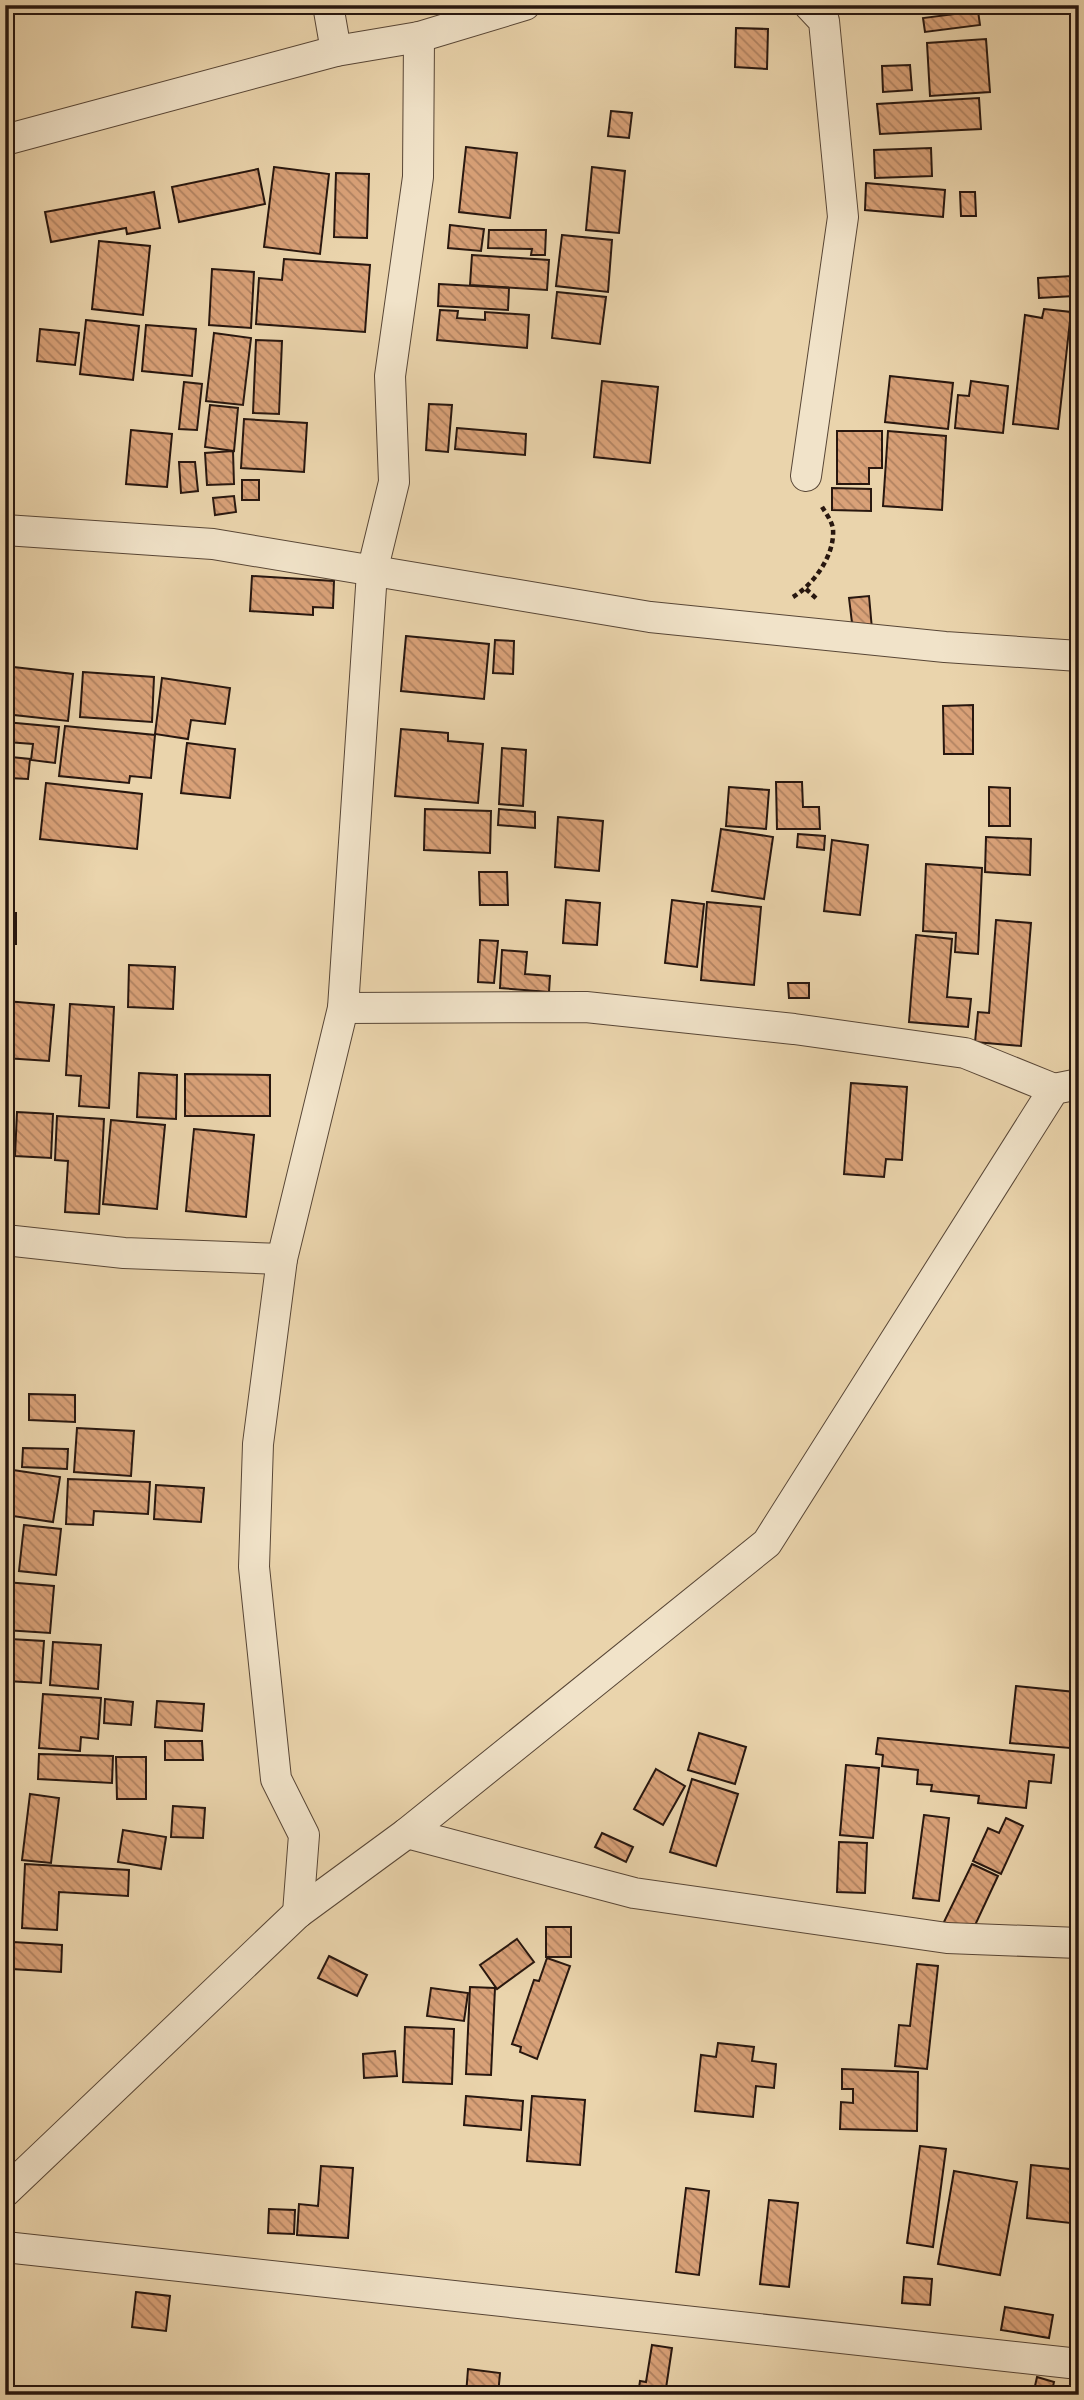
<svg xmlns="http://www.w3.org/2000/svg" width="1084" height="2400" viewBox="0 0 1084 2400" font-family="'Libre Bodoni',serif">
  <defs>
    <pattern id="building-back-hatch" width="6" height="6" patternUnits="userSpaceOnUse" patternTransform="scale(1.75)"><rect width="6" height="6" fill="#d9a178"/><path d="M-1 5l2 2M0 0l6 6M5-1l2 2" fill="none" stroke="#b08261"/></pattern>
  </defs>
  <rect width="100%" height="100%" fill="#ead4ac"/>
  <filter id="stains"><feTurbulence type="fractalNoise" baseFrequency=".00286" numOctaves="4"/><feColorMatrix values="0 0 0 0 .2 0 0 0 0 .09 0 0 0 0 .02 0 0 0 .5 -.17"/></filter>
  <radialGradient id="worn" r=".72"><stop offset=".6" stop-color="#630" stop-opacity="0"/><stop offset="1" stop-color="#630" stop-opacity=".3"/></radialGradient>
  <g fill="url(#building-back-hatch)" stroke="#28170f" stroke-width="2">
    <path d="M978,11L980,25L925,32L923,18Z"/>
    <path d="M736,28L768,29L767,69L735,67Z"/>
    <path d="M986,39L990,92L930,96L927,43Z"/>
    <path d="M910,65L912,90L883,92L882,66Z"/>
    <path d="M979,98L981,129L880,134L877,104Z"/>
    <path d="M611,111L632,113L629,138L608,136Z"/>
    <path d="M466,147L517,153L510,218L459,212Z"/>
    <path d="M931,148L932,176L875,178L874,150Z"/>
    <path d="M274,167L329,174L320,254L264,247Z"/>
    <path d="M592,167L625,171L619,233L586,230Z"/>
    <path d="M258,169L265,204L179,222L172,187Z"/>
    <path d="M336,173L369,174L367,238L334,237Z"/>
    <path d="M866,183L945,190L943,217L865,210Z"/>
    <path d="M154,192L160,228L127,234L126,228L51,242L45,212Z"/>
    <path d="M960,192H975L976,216H961Z"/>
    <path d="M450,225L484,229L481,251L448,248Z"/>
    <path d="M489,230H546L545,255H531L532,249L488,248Z"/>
    <path d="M562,235L612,240L608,292L556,286Z"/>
    <path d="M99,241L150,246L143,315L92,309Z"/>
    <path d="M472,255L549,260L547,290L470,285Z"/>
    <path d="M284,259L370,265L365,332L256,324L259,278L282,280Z"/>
    <path d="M212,269L254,272L251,328L209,325Z"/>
    <path d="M1072,276L1074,296L1039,298L1038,278Z"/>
    <path d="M439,284L509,288L508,310L438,306Z"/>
    <path d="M557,292L606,297L600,344L552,338Z"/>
    <path d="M1044,309L1071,312L1058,429L1013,424L1025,315L1042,318Z"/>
    <path d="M440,310L458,311L457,318L485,320V312L529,315L527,348L437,340Z"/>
    <path d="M86,320L139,326L133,380L80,374Z"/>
    <path d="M146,325L196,329L192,376L142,371Z"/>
    <path d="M40,329L79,333L75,365L37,361Z"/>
    <path d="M214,333L251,338L243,405L206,401Z"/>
    <path d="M256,340L282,341L279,414L253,413Z"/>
    <path d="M890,376L953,383L948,429L885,422Z"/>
    <path d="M602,381L658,387L650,463L594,457Z"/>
    <path d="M971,381L1008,386L1003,433L955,428L958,395L969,396Z"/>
    <path d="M184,382L202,384L197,430L179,429Z"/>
    <path d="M429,404L452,405L448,452L426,450Z"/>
    <path d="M210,405L238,408L234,451L205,447Z"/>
    <path d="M244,419L307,423L304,472L241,468Z"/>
    <path d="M457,428L526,434L525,455L455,449Z"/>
    <path d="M131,430L172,434L167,487L126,484Z"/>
    <path d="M837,431H882V468H869V484H837Z"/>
    <path d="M888,431L946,436L942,510L883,506Z"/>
    <path d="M233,451L234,484L207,485L205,453Z"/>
    <path d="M179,462H195L198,491L181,493Z"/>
    <rect x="242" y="480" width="17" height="20"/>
    <path d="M832,488L871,489V511L832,510Z"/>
    <path d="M234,496L236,512L215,515L213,498Z"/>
    <path d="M252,576L334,581L333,608L313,607V615L250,611Z"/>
    <path d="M869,596L872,629L853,631L849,598Z"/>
    <path d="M406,636L489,644L484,699L401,691Z"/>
    <path d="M495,640L514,641L513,674L493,673Z"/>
    <path d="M5,666L73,674L68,721L5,714Z"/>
    <path d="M83,672L154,677L152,722L80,717Z"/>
    <path d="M162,678L230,688L225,724L191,720L188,739L155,734Z"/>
    <path d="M973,705V754H944L943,706Z"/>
    <path d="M5,722L59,727L55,763L31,760L33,744L7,742L5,761Z"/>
    <path d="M65,726L155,735L151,778L130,776L129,783L59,776Z"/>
    <path d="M401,729L448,733V741L483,744L478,803L395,796Z"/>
    <path d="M187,743L235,749L230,798L181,793Z"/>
    <path d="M502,748L526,750L523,806L499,804Z"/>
    <path d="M11,757L30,759L28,779L9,778Z"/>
    <path d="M776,782H802L803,807H819L820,829H777Z"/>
    <path d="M46,783L142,794L137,849L40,839Z"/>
    <path d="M729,787L769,790L766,829L726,826Z"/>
    <path d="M989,787L1010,788V826H989Z"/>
    <path d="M425,809L491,811L490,853L424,850Z"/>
    <path d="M499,809L535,812V828L498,825Z"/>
    <path d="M558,817L603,821L599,871L555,867Z"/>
    <path d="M721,829L773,837L764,899L712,891Z"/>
    <path d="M798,834L825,836L824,850L797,847Z"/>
    <path d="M986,837L1031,839L1030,875L985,872Z"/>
    <path d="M832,840L868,845L860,915L824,911Z"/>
    <path d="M926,864L982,868L978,954L955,952L956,933L923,931Z"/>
    <path d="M479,872H507L508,905H480Z"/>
    <path d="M566,900L600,903L597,945L563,943Z"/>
    <path d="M672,900L704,904L697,967L665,963Z"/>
    <path d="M707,902L761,907L754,985L701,980Z"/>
    <rect x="5" y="913" width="11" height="31"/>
    <path d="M996,920L1031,923L1021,1046L975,1042L978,1012L989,1013Z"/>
    <path d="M916,935L952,939L947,997L971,999L968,1027L909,1022Z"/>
    <path d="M480,940L498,941L494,983L478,982Z"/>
    <path d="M502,950L527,952L525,974L550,976L549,992L500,988Z"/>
    <path d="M129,965L175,967L173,1009L128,1007Z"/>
    <path d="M788,983H809V998H789Z"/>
    <path d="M5,1001L54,1005L49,1061L5,1058Z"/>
    <path d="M70,1004L114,1007L109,1108L79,1106L81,1076L66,1075Z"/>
    <path d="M139,1073L177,1075L176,1119L137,1117Z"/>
    <path d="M185,1074L270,1075V1116H185Z"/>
    <path d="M851,1083L907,1087L902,1160L886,1159L884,1177L844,1174Z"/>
    <path d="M5,1110L14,1111L11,1165L5,1164Z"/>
    <path d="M17,1112L53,1114L51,1158L15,1156Z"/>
    <path d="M57,1116L104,1119L99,1214L65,1212L68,1161L55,1160Z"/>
    <path d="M111,1120L165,1125L157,1209L103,1204Z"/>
    <path d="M194,1129L254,1135L246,1217L186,1211Z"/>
    <path d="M29,1394L75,1395V1422L29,1420Z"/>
    <path d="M77,1428L134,1431L131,1476L74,1472Z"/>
    <path d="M23,1448L68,1449L67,1469L22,1467Z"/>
    <path d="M13,1470L60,1477L53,1522L6,1515Z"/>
    <path d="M68,1479L150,1482L148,1514L94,1511L93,1525L66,1524Z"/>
    <path d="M156,1485L204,1488L201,1522L154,1519Z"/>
    <path d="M24,1525L61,1529L56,1575L19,1571Z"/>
    <path d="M5,1582L54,1586L50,1633L5,1630Z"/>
    <path d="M10,1639L44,1641L41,1683L7,1681Z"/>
    <path d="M53,1642L101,1645L98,1689L50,1685Z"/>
    <path d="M1016,1686L1075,1692L1070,1748L1010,1743Z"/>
    <path d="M43,1694L101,1698L98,1739L81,1737L80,1751L39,1748Z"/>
    <path d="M105,1699L133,1702L131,1725L104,1723Z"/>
    <path d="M157,1701L204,1704L202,1731L155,1727Z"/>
    <path d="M699,1733L746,1747L735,1784L688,1770Z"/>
    <path d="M878,1738L1054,1755L1051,1783L1029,1781L1026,1808L978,1803L979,1796L931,1791L932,1785L917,1784L918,1770L882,1766L883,1755L876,1754Z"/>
    <path d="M165,1741H202L203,1760H165Z"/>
    <path d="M39,1754L113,1756L112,1783L38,1779Z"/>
    <path d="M116,1757H146V1799H117Z"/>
    <path d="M846,1765L879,1768L873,1838L840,1835Z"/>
    <path d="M656,1769L685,1786L663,1825L634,1809Z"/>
    <path d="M692,1779L738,1794L716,1866L670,1852Z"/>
    <path d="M30,1794L59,1798L51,1863L22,1860Z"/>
    <path d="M173,1806L205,1808L203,1838L171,1837Z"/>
    <path d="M924,1815L949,1818L939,1901L913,1898Z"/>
    <path d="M1006,1818L1023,1826L1001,1874L973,1861L988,1828L999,1833Z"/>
    <path d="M123,1830L166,1837L161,1869L118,1862Z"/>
    <path d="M602,1833L633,1847L626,1862L595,1847Z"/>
    <path d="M839,1842L867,1843L865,1893L837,1892Z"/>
    <path d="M5,1861H11L6,1941H5Z"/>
    <path d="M25,1864L129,1870L128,1896L59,1892L57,1930L22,1928Z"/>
    <path d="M972,1864L998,1876L970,1936L943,1924Z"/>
    <rect x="546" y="1927" width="25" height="30"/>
    <path d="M517,1939L534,1962L497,1989L480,1965Z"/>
    <path d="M13,1942L62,1945L61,1972L12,1969Z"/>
    <path d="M329,1956L367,1975L357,1996L318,1978Z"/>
    <path d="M547,1958L570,1966L537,2059L520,2052L521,2047L512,2044L534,1980L539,1981Z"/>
    <path d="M917,1964L938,1966L927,2069L895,2066L899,2025L910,2026Z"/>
    <path d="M470,1987L495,1988L491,2075L466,2074Z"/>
    <path d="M431,1988L468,1993L464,2021L427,2016Z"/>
    <path d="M405,2027L454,2029L452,2084L403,2082Z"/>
    <path d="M718,2043L754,2047L752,2061L776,2064L774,2088L756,2086L753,2117L695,2111L701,2055L716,2057Z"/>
    <path d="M395,2051L397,2076L364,2078L363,2054Z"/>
    <path d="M842,2069L918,2072L917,2131L840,2129L841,2102L853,2103V2089H842Z"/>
    <path d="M466,2096L523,2101L521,2130L464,2125Z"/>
    <path d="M532,2096L585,2100L580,2165L527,2161Z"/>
    <path d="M920,2146L946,2149L933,2247L907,2243Z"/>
    <path d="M1031,2165L1079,2170V2224L1027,2218Z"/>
    <path d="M321,2166L353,2168L348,2238L297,2235L299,2204L318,2206Z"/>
    <path d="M954,2171L1017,2182L1000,2275L938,2264Z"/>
    <path d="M686,2188L709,2191L699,2275L676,2272Z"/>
    <path d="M769,2200L798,2203L789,2287L760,2284Z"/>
    <path d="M269,2209L295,2210L294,2234L268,2233Z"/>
    <path d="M904,2277L932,2279L930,2305L902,2303Z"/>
    <path d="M136,2292L170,2296L166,2331L132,2327Z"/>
    <path d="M1005,2307L1053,2315L1049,2338L1001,2330Z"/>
    <path d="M652,2345L672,2348L665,2395H638L640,2381L646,2382Z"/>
    <path d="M468,2369L500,2373L498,2395H466Z"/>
    <path d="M1037,2377L1054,2382L1051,2395H1033Z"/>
  </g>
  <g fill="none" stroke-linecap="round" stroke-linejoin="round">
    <defs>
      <g id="street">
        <path d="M328,5L336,51"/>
        <path d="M5,140L336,51L419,37L525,5"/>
        <path d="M806,476L843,217L824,21L809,5"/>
        <path d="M5,530L213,544L650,617L945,647L1079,656"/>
        <path d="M343,1008L586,1007L794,1029L965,1053L1054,1089"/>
        <path d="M5,1240L124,1253L282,1259"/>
        <path d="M407,1833L634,1893L947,1938L1079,1943"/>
        <path d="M298,1913L304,1835L276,1779L254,1567L258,1444L282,1259L343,1008L372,572L394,482L390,376L418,177L419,37"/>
        <path d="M5,2192L298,1913L407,1833L767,1543L1054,1089L1079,1084"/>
        <path d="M5,2247L1079,2364"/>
      </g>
    </defs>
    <use href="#street" stroke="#584636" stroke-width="32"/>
    <g stroke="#28170f" stroke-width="4.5" stroke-dasharray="5 3.5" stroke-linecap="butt">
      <path d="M806,589L818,600"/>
      <path d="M793,597C814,584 835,555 833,529C832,521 825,512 821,505"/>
    </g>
    <use href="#street" stroke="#f1e3c9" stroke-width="30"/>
  </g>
  <rect width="1084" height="2400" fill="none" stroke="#ead4ac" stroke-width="28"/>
  <rect x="7" y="7" width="1070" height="2386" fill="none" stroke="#28170f" stroke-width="3.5"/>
  <rect x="14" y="14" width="1056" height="2372" fill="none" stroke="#28170f" stroke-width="2"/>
  <rect width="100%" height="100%" filter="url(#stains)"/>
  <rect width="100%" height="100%" fill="url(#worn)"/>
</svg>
